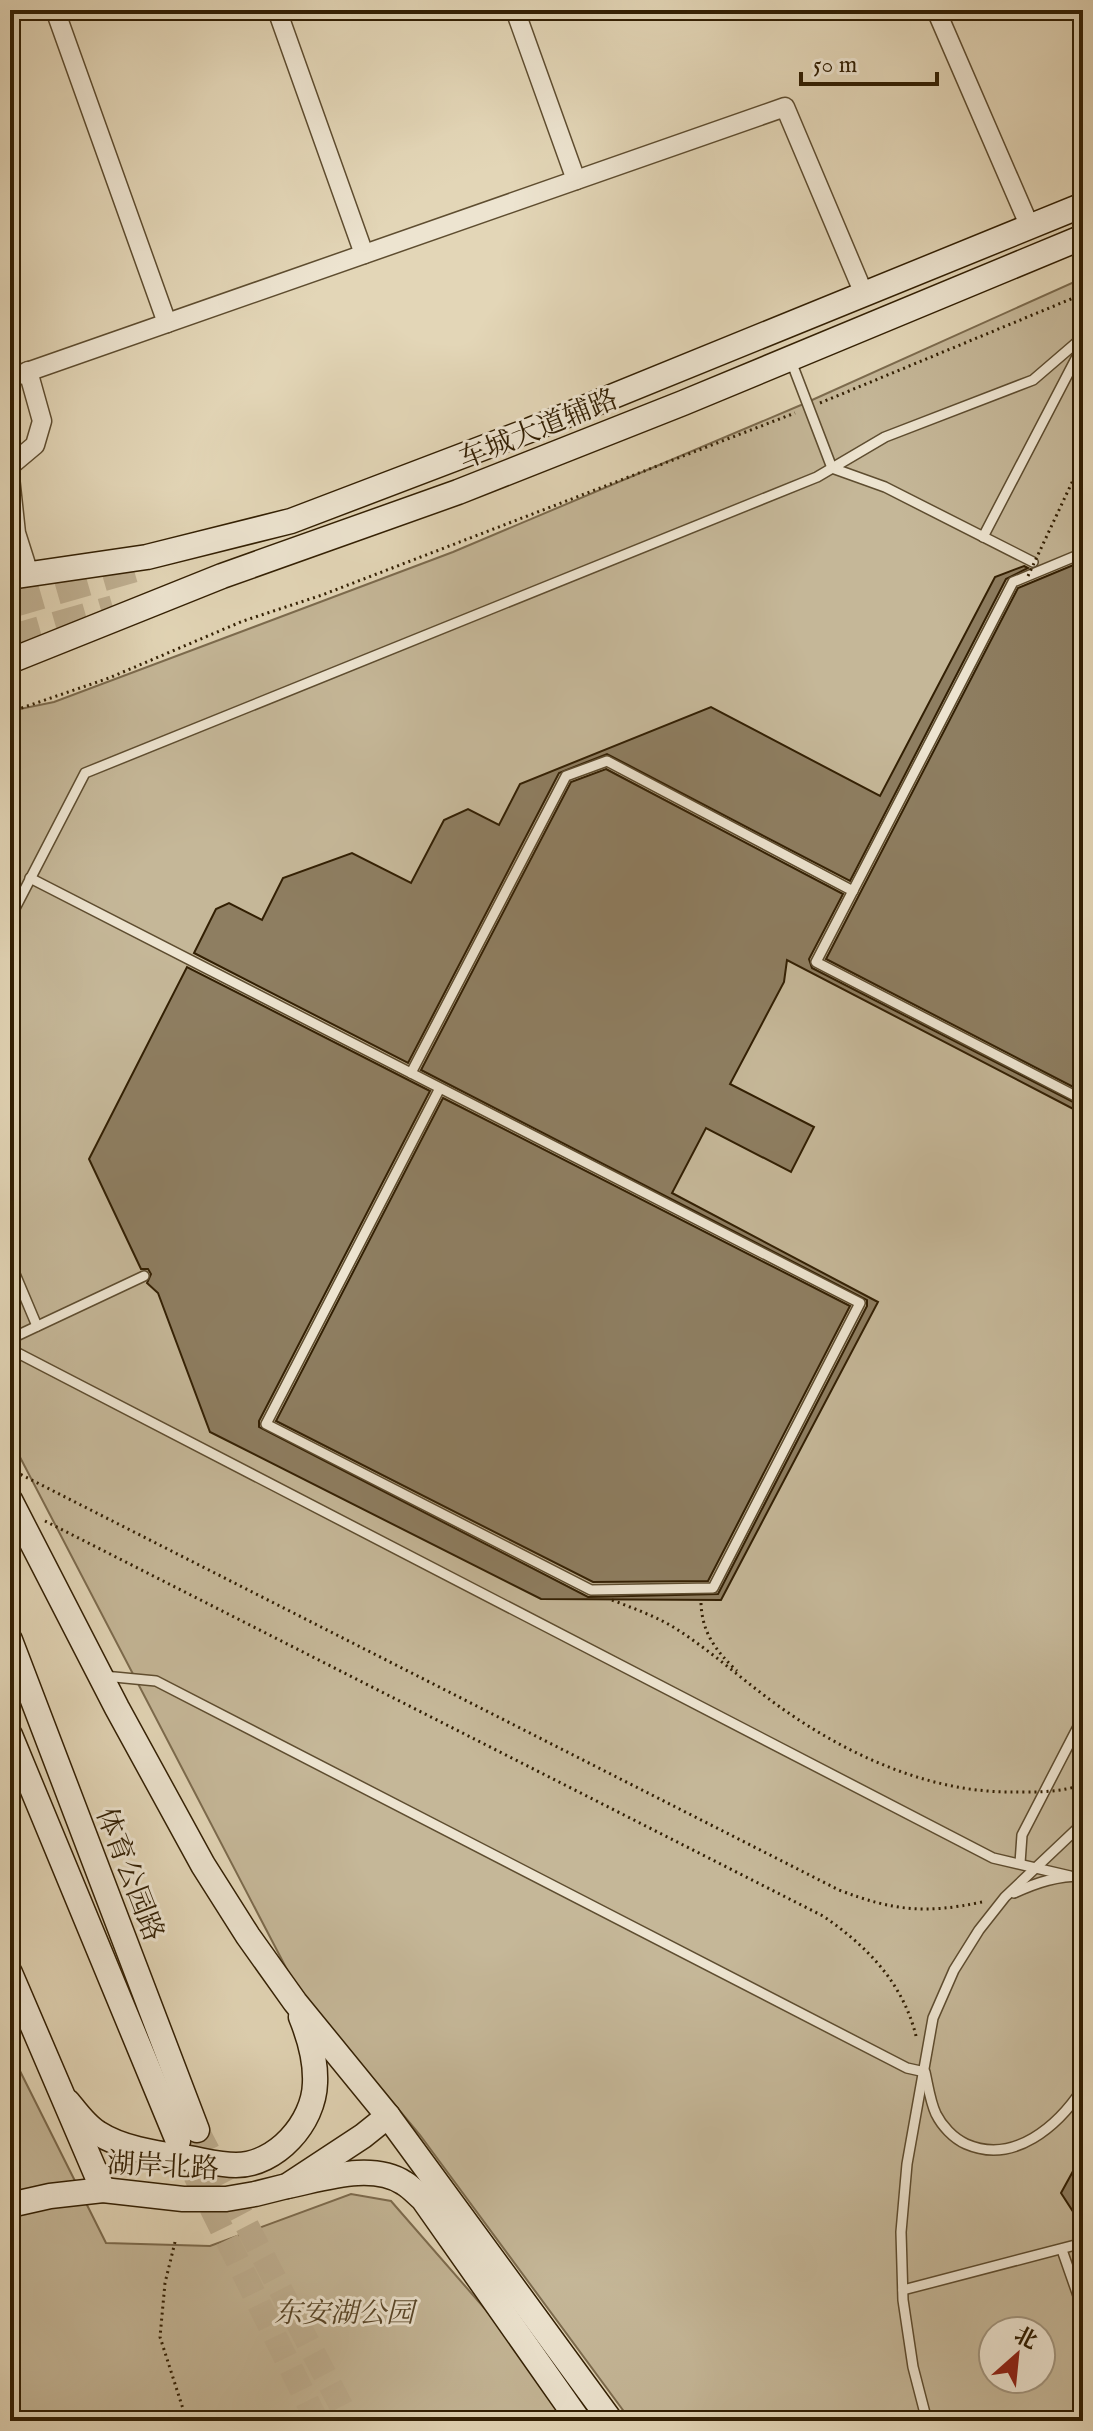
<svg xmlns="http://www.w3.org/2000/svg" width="1093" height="2431" viewBox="0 0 1093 2431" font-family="'IM FELL English','Noto Serif SC',serif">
  <rect width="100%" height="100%" fill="#e3d6b7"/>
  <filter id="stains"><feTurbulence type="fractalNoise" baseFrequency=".0025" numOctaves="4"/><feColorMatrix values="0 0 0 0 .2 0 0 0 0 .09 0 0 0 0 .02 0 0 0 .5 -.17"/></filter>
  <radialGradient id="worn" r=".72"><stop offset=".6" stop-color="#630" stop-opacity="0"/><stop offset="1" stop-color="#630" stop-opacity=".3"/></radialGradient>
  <g fill="#c5b798" stroke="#7c6b4e" stroke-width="2" fill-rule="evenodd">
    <path d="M1083,278V2421H631L420,2135L294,1983L10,1438V711L54,702L453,552L801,405ZM993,2331H1041V2379H993Z"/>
    <path d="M10,2051L106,2243L210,2246L351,2194L391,2201L506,2333L569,2421H10Z"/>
  </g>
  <g fill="#8e7e61" stroke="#321f03" stroke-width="2">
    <path d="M1083,561V1092L826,959L1018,588Z"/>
    <path d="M1024,566L1028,568L1006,579L850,881L607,754L559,773L408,1063L194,953L216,909L229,903L262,920L283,878L352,853L411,883L444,820L468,809L499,825L520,784L711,707L880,796L995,577Z"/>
    <path d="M606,769L843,894L809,959L812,968L1083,1107V1114L787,960L784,982L730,1084L814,1127L791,1172L706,1128L672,1193L878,1302L721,1600L541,1599L210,1432L158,1293L147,1283L151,1274L148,1269H141L89,1159L187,967L430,1091L259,1421V1427L588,1597L718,1594L867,1306V1300L421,1070L571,782Z"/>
    <path d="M443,1098L850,1306L708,1581L593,1582L276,1421Z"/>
    <path d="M1083,2153V2227L1061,2193Z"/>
  </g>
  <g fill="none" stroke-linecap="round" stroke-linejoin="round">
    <g stroke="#c0b193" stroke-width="24" stroke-dasharray="24 12" stroke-linecap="butt">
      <path d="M197,2130L349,2421"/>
      <path d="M179,2143L317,2421"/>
    </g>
    <g stroke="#c0b193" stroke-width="32" stroke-dasharray="32 16" stroke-linecap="butt">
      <path d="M10,602L142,564"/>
      <path d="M10,641L114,611"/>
    </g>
    <defs>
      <g id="lane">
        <path d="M791,361L832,468L885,487L1033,562"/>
        <path d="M983,537L1083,345"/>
        <path d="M1083,553L1013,582L816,962L1083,1100"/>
        <path d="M30,878L860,1303L713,1588L591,1590L266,1424L440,1088"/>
        <path d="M10,918L85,773L817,477L885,437L1033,380L1083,337"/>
        <path d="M411,1073L566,776L607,761L853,891"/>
        <path d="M10,1262L37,1326"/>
        <path d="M10,1339L144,1276"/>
        <path d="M10,1349L993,1858L1070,1876"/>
        <path d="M104,1676L156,1681L907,2068L925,2072C928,2085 930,2101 936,2114C942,2126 953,2138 966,2144C1014,2165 1058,2126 1083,2088"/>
        <path d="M1020,1863L1022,1835L1083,1717"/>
        <path d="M1014,1893C1038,1882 1057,1876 1083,1876"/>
        <path d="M1062,2250L1083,2310"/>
        <path d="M903,2290L1083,2243"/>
        <path d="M927,2421L913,2367L903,2300L901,2232L907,2164L933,2018L954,1970L979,1930L1005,1897L1083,1823"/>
      </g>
      <g id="street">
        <path d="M55,10L167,323"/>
        <path d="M277,10L364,254"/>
        <path d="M515,10L576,180"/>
        <path d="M936,10L1030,227"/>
        <path d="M10,378L785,107L864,294"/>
        <path d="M10,466L35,445L42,421L28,371"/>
        <path d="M10,477L16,533L29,574"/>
      </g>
      <g id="secondary">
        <path d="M10,577L147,557L291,521L530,430L1083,205"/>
        <path d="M10,661L222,576L458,492L683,403L1083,237"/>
        <path d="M10,1500L117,1708L203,1865L248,1936L295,2002L388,2116L611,2421"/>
        <path d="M10,1640L197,2130"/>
        <path d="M10,1735L178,2141"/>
        <path d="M10,1973L103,2190"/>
        <path d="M68,2102C77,2113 86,2126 98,2133C121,2148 154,2153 181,2157C198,2159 218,2165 236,2165C276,2165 314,2123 315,2083C316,2060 310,2039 301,2017"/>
        <path d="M287,2186C323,2179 371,2162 404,2183C411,2187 417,2194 423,2199L579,2421"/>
        <path d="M10,2205L50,2196L103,2190L183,2199H226L255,2194L287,2186L363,2136L388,2116"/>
      </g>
    </defs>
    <use href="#lane" stroke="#5e4d30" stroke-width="12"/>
    <use href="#street" stroke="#5e4d30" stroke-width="21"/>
    <use href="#secondary" stroke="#321f03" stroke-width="27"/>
    <g stroke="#321f03" stroke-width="3" stroke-dasharray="2 4" stroke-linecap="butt">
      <path d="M820,403L1083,294"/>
      <path d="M10,712L109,678L243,621L322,595L795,413"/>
      <path d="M10,1469L839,1890C894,1911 925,1914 982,1902"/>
      <path d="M45,1521L823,1916C867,1946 903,1983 916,2036"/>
      <path d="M701,1603C702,1633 716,1651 737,1671"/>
      <path d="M175,2242L165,2283L160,2337L184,2412L177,2421"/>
      <path d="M184,2412L223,2421"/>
    </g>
    <use href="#lane" stroke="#ede4d0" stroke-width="9"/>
    <use href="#street" stroke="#ede4d0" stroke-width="18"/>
    <use href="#secondary" stroke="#ede4d0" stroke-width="24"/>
    <g stroke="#321f03" stroke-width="3" stroke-dasharray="2 4" stroke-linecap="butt">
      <path d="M1028,576L1083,459"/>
      <path d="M612,1600C635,1609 658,1617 678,1630C709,1650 736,1674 765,1696C835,1749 922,1792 1011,1792C1033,1792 1062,1793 1083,1784"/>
    </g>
  </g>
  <g text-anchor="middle" stroke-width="6" stroke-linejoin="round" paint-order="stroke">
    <g font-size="28" fill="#321f03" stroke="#ede4d0">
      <text transform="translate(538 428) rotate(-22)" y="10">车城大道辅路</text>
      <text transform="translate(131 1874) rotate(69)" y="10">体育公园路</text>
      <text transform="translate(163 2165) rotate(3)" y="10">湖岸北路</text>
    </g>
    <g font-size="28" font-style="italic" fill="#574528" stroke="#ede4d0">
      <text x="344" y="2322">东安湖公园</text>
    </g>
  </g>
  <rect width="1093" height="2431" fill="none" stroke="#e3d6b7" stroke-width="40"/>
  <rect x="12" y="12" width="1069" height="2407" fill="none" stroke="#321f03" stroke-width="4"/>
  <rect x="20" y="20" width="1053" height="2391" fill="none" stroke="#321f03" stroke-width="2"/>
  <g transform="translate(1017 2355) rotate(27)"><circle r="38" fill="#ede4d0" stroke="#a2957e" stroke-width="2"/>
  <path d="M0-6L14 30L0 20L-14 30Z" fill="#8f2418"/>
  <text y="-12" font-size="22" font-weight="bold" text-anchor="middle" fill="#321f03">北</text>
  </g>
  <path d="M801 72v12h136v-12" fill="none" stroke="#321f03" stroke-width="4"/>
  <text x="813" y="72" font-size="24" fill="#321f03" stroke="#ede4d0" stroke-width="6" paint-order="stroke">50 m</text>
  <rect width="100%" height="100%" filter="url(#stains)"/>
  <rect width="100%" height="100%" fill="url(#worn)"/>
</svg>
